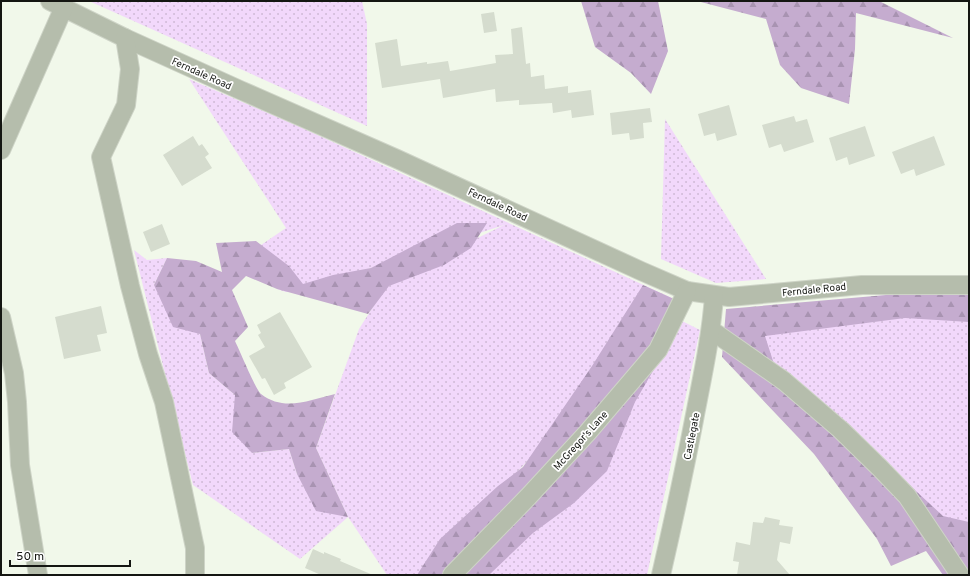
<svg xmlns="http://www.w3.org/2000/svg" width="970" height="576" viewBox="0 0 970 576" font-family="Overpass,sans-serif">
  <defs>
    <pattern id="grass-dots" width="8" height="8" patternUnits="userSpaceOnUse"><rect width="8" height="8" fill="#f2d8fb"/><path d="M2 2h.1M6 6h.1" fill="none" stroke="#cfb9d6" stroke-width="1.8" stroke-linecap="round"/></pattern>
    <pattern id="forest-firs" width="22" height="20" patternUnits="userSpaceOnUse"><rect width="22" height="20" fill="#c5accf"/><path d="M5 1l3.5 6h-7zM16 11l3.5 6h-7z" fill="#a893b1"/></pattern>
  </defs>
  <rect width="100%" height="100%" fill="#f1f8ea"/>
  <g fill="url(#grass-dots)">
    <path d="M89,1H362L367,24V126Z"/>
    <path d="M189,79L300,127L674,299L424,575H387L348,517L300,559L193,485L134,250L147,260L167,258L154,285L200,334L209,373L235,395L252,453L289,449L297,474L348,517L316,448L359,329L385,288L441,256L504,225L371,268L286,292L277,289L261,245L286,228Z"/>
    <path d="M665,119L766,279L716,283L661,259Z"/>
    <path d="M969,306V533L883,488L728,313Z"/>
    <path d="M682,321L700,330L647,575H474L534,513Z"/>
  </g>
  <g fill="url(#forest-firs)">
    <path d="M581,1H658L668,51L651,94L631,73L595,47Z"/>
    <path d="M697,1H879L953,38L856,13L855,49L849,104L801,88L780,65L766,19Z"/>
    <path d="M457,223H487L471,248L444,265L389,286L368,314L277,289L246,276L232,290L248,327L235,341C239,349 256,390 261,394C284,412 310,400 335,394L316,448L348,517L316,511L297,474L289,449L252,453L232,432L235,395L209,373L200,334L173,327L154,285L167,258L196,261L222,272L216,243L256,241L289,266L303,284L333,275L371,268Z"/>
    <path d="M643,285L674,299L682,321L635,402L607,471L574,503L533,533L489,575H417L440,539L498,486L523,467L592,366Z"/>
    <path d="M932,291L969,293V322L905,318L765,336L774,364L864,443L943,516L969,522V575H943L926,551L891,566L877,539L814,454L722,357L726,309Z"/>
  </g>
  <g fill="#d5dcce">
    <path d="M494,12L497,31L484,33L481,14Z"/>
    <path d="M522,27L526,64L530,63L531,77L544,75L545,89L568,86V93L591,90L594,115L572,118L571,110L553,113L552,103L519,105V100L496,102L495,89L443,98L440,79L382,88L375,43L397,39L401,66L427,62V64L448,61L450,71L496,63L495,55L513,54L511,29Z"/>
    <path d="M729,105L737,135L717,141L715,133L704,136L698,114Z"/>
    <path d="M650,108L652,122L643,123L644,138L630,140L629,133L612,135L610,113Z"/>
    <path d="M794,116L796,122L807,119L814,142L784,152L781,144L769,148L762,125Z"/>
    <path d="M865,126L875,156L849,165L847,157L836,161L829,138Z"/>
    <path d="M193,136L199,146L202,144L209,154L205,157L212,168L182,186L163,155Z"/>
    <path d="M934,136L945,165L916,176L914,169L901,174L892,152Z"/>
    <path d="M162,224L170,244L151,252L143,232Z"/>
    <path d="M101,306L107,333L97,335L101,351L64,359L55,317Z"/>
    <path d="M280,312L312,367L284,383L286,388L274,395L265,378L262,379L249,356L265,347L258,335L261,333L257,325Z"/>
    <path d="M765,517L780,520L779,525L793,527L790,544L780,542L777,560L790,575H737L739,562L733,561L736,542L750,545L753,522L763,523Z"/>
    <path d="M313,549L324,554V552L341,559L340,561L373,575H321L305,568Z"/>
  </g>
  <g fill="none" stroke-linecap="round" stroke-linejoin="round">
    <defs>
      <g id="minor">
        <path d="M50,1L125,38L240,90L397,159L641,271L687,291L729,297L862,285H969"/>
        <path d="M125,38L130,69L126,105L101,157L130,286L148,354L164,402L195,548V575"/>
        <path d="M1,150L64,7"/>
        <path d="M1,317L14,373L17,402L20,465L38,575"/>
        <path d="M711,330L784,381L841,430L880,468L907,496L960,575"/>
        <path d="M452,575L528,497L588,432L658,350L687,291"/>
        <path d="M661,575C673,523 684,472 694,420C702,378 711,338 714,296"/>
      </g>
    </defs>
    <use href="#minor" stroke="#ced4c7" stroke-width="20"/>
    <use href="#minor" stroke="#b5bdac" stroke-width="18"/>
  </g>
  <g text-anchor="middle" stroke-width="3.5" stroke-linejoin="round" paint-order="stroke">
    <g font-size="10" fill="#141612" stroke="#fff">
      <text transform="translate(202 73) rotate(24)" y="4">Ferndale Road</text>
      <text transform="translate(498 204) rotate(25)" y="4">Ferndale Road</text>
      <text transform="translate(814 289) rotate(-6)" y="4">Ferndale Road</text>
      <text transform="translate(691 436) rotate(-79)" y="4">Castlegate</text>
      <text transform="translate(580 440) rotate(-48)" y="4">McGregor's Lane</text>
    </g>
  </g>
  <rect width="970" height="576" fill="none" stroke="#141612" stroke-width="4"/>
  <path d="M10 560v6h120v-6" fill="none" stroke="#141612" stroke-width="2"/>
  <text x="16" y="560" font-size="12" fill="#141612" stroke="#ffffff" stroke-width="3" paint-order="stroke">50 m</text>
</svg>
